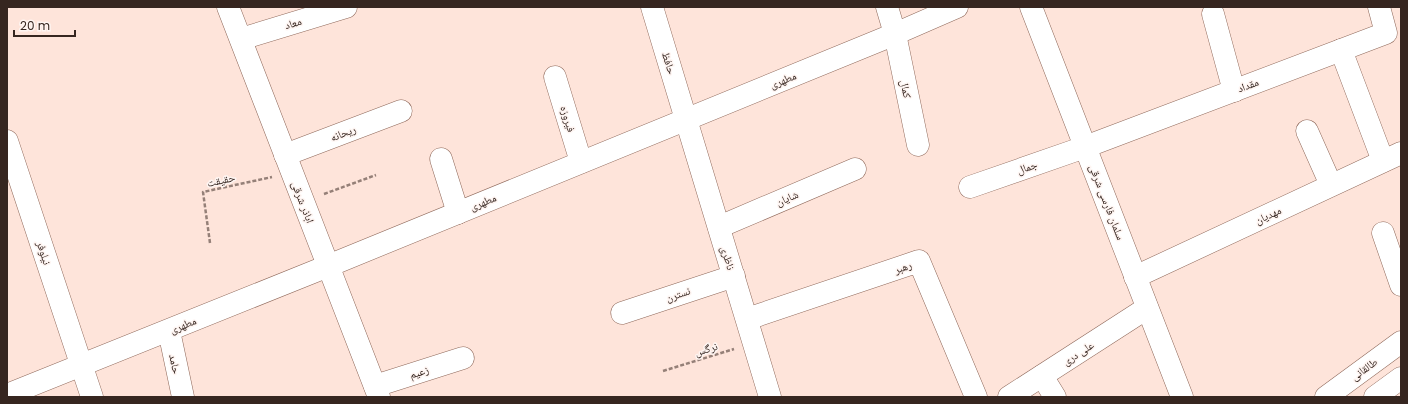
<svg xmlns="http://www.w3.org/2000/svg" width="1408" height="404" viewBox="0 0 1408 404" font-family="Poppins,'Noto Naskh Arabic',sans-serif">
  <rect width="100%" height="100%" fill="#fee4da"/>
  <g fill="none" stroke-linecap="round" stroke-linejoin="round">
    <defs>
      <g id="minor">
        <path d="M652,7L770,397"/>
        <path d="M887,7L895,34L918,145"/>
        <path d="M1213,14L1234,91"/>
        <path d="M241,39L346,7"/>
        <path d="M1341,50L1383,161"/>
        <path d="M555,77L581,162"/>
        <path d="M1307,131L1331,185"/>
        <path d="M7,141L92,397"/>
        <path d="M285,155L401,111"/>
        <path d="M441,159L458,213"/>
        <path d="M970,187L1085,147L1386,33L1379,7"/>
        <path d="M719,227L855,169"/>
        <path d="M1383,233L1401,285"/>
        <path d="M1135,277L1401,153"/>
        <path d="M622,313L734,276"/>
        <path d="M747,319L919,261L976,397"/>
        <path d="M169,331L183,397"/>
        <path d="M1042,376L1055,397"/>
        <path d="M375,386L463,358"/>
        <path d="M1009,397L1147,308"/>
      </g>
      <g id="tertiary">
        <path d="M1031,7L1182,397"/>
        <path d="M7,395L328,266L895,34L957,7"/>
      </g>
      <path id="secondary" d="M228,7L379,397"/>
      <g id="primary">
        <path d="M1326,397L1401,342"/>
        <path d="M1375,397L1401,378"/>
      </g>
    </defs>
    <use href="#minor" stroke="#8f695b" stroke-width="23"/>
    <use href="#tertiary" stroke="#8f695b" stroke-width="23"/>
    <use href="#secondary" stroke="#8f695b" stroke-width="23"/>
    <use href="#primary" stroke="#8f695b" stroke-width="23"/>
    <g stroke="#958078" stroke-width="2.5" stroke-dasharray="4 2" stroke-linecap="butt">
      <path d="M324,194L376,175"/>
      <path d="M210,243L203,192L272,177"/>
      <path d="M663,371L734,349"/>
    </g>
    <use href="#minor" stroke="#fff" stroke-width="22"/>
    <use href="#tertiary" stroke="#fff" stroke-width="22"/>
    <use href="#secondary" stroke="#fff" stroke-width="22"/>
    <use href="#primary" stroke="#fff" stroke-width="22"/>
  </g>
  <g text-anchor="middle" stroke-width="3" stroke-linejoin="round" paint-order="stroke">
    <g font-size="11" fill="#362620" stroke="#fef5f2">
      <text transform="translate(293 23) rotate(-17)" y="4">معاد</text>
      <text transform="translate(669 63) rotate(73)" y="4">حافظ</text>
      <text transform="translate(783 80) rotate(-22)" y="4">مطهری</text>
      <text transform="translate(1248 85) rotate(-21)" y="4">مقداد</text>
      <text transform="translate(906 89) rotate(79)" y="4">کمال</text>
      <text transform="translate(568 119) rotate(73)" y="4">فیروزه</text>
      <text transform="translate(343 133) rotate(-21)" y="4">ریحانه</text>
      <text transform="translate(1027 167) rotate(-19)" y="4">جمال</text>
      <text transform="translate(221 180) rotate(-13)" y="4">حقیقت</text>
      <text transform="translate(787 198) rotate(-23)" y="4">شایان</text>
      <text transform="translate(303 202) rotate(69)" y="4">اباذر شرقی</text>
      <text transform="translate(483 202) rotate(-22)" y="4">مطهری</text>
      <text transform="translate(1107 202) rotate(69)" y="4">سلمان فارسی شرقی</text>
      <text transform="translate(1268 215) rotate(-25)" y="4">مهدیان</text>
      <text transform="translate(44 253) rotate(72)" y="4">نیلوفر</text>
      <text transform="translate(728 258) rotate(73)" y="4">ناظری</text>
      <text transform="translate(903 267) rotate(-19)" y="4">رهبر</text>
      <text transform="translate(678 294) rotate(-18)" y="4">نسترن</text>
      <text transform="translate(183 325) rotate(-22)" y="4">مطهری</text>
      <text transform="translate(706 349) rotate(-17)" y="4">نرگس</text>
      <text transform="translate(1078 353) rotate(-33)" y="4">علی دری</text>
      <text transform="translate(175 364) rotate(78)" y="4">حامد</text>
      <text transform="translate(1364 369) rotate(-36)" y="4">طالقانی</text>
      <text transform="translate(419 372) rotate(-18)" y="4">زعیم</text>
    </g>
  </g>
  <rect width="1408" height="404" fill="none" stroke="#362620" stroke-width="16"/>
  <path d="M14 30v6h61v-6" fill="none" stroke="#362620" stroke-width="2"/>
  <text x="20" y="30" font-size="12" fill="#362620" stroke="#fef5f2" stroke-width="3" paint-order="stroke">20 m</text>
</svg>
